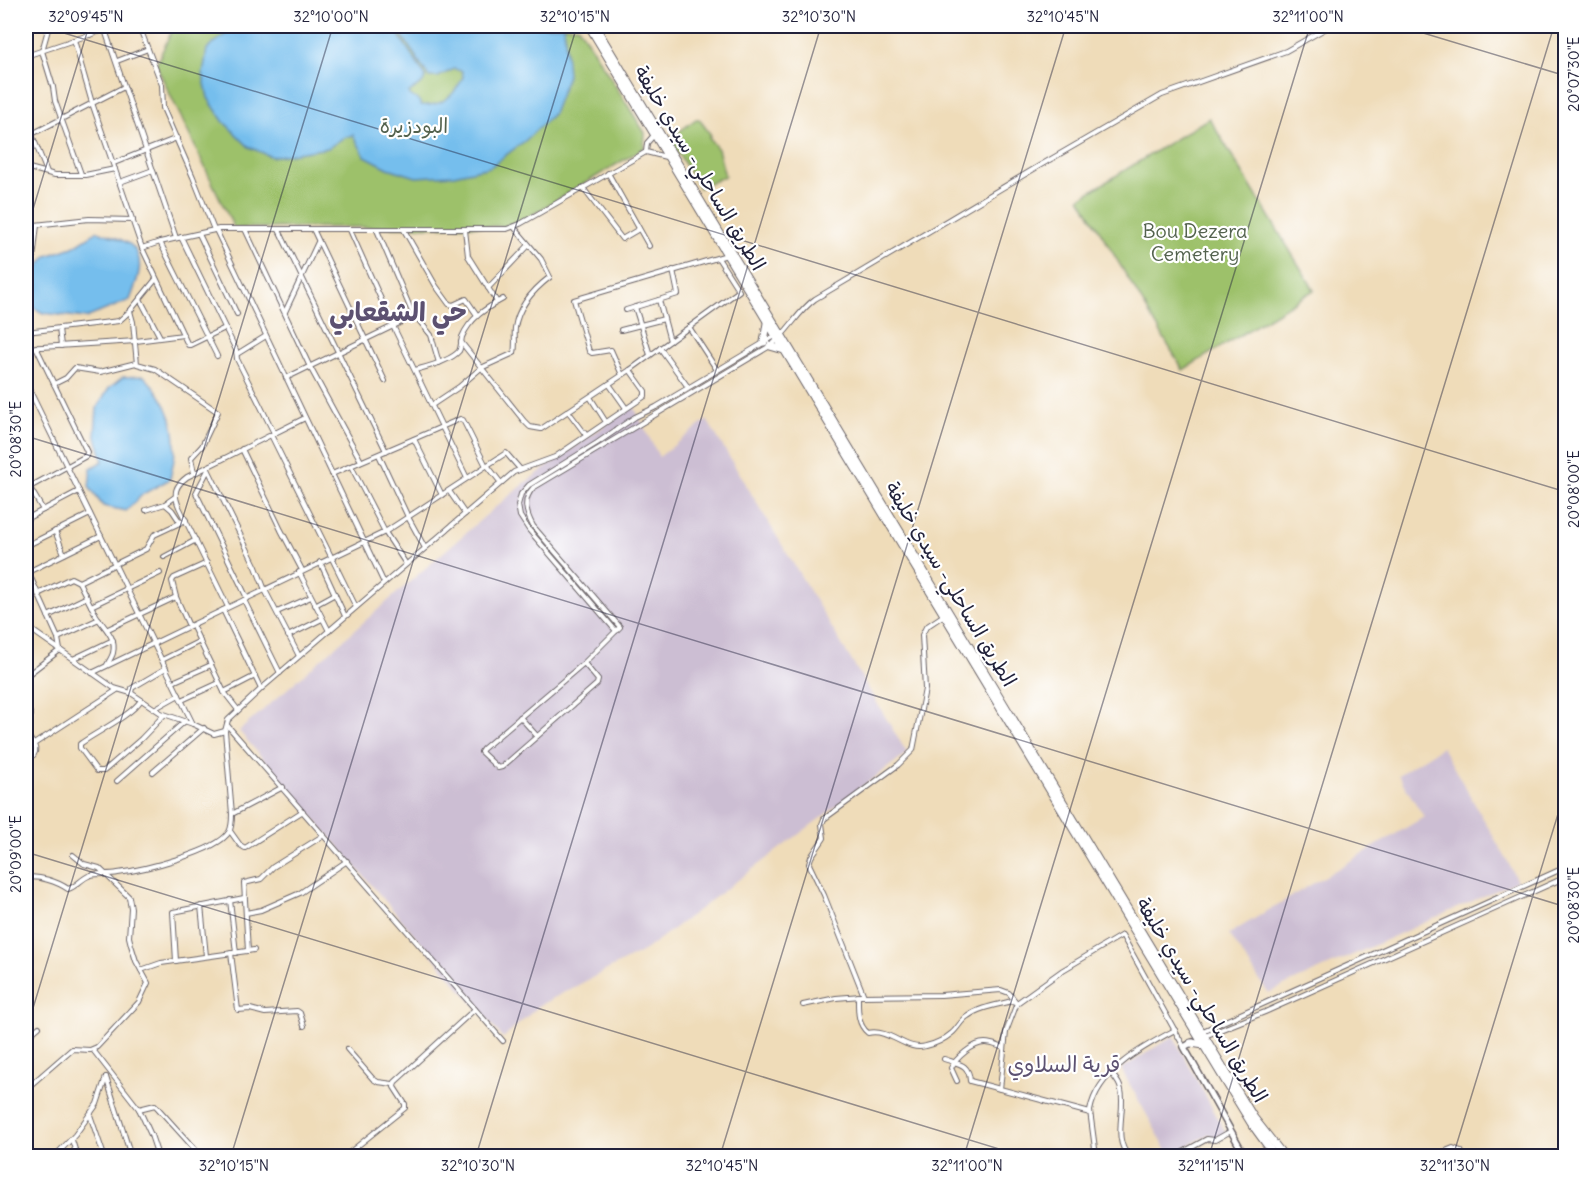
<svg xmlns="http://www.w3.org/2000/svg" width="1591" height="1182" viewBox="0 0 1591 1182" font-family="Delius,'Playpen Sans Arabic',sans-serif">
  <rect width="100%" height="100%" fill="#fff"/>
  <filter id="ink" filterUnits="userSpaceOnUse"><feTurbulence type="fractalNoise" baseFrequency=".0167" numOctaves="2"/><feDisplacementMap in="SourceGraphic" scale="12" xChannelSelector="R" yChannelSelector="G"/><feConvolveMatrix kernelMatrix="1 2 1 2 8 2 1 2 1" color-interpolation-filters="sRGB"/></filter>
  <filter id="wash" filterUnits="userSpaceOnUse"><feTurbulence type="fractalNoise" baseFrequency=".008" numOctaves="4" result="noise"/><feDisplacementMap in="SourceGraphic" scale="24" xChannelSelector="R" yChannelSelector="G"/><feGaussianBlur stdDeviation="1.35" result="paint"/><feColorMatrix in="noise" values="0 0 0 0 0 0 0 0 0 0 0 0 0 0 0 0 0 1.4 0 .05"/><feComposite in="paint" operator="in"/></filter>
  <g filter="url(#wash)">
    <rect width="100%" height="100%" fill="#efdcb9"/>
    <g fill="#ccbed3">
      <path d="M633,405L659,457L707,420L907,753L645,950L540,1005L503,1038L239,731L492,510L526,482Z"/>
      <path d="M1442,747L1507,860L1517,881L1268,993L1229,934L1424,817L1398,775Z"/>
      <path d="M1173,1036L1226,1133L1213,1140L1209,1134L1170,1156L1121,1069Z"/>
    </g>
    <g fill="#9dc16b" stroke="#607253" stroke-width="1.5">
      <path d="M174,26H578L645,133L644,148L525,219L506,226L234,228L156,65Z"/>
      <path d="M1209,118L1314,290L1183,370L1080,198Z"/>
      <path d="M696,119H699L711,135L709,138L718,149L725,176L699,188L672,143V137Z"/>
    </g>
    <g fill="#74beed" stroke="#4b7094" stroke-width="1.5">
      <path d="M236,26H393L426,77L422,84L409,92L410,95L419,101L421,105C442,107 455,95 463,77L462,71L454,69L438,77H429L396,26H564L568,75L553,114L526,140L490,167L454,175L416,177L388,168L365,156L353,135L343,138L328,148L272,157L249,147L223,121L208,98L203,74L207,49Z"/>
      <path d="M98,231C108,235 124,239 132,246C147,260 136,284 130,300L86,318L43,313L26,304V281L47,256L73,247Z"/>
      <path d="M144,376C163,395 175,418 175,445C176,456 172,468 170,479L143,494L126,511L103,506L89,487L91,468L103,461L95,434L97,408L109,388L123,377Z"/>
    </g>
  </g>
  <g filter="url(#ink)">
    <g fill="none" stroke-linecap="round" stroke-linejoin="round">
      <defs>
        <g id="minor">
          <path d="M49,26L42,51L53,87L55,101L81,174"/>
          <path d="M88,26L90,35"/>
          <path d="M139,26L162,85L163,108L193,177L214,230"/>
          <path d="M105,30L176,238"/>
          <path d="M74,40L92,103L142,248"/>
          <path d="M26,56L116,26"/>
          <path d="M117,61L148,49"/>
          <path d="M26,120L47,172"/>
          <path d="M30,135L124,87"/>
          <path d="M646,152L647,143L654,135"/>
          <path d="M114,163L177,138"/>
          <path d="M608,173L649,246"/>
          <path d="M26,175L29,168L55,175H85L115,169"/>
          <path d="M120,182L153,170"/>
          <path d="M583,188L622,239L639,229"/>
          <path d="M26,226L89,219L133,220"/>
          <path d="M245,229L310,367L361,461"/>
          <path d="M313,229L385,381"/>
          <path d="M216,230L384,583"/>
          <path d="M279,230L386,451"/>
          <path d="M350,230L393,326L467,478"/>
          <path d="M377,230L412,312L431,335L439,363"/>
          <path d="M404,230L436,286L449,304L453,305L466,299L477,315"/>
          <path d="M465,230L468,256L497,302"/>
          <path d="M199,234L237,314"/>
          <path d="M181,237L236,350L237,359L274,433"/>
          <path d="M160,242L217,356"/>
          <path d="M26,256L34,250"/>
          <path d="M26,273L33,259L37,225"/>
          <path d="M488,288L528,246"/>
          <path d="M140,299L160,337"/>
          <path d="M659,300L670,341"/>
          <path d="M635,307L650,355"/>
          <path d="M626,310L678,294L673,270"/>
          <path d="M130,311L133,322L137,364L155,369L218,412L202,446L191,458L194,473"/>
          <path d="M285,312L318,242"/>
          <path d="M689,327L717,370"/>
          <path d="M59,328L61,346"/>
          <path d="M225,328L190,345H188L142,248L160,242L219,229H507L520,224L646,152L666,157"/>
          <path d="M621,330L664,319"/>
          <path d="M26,332L119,321L130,311L156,279"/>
          <path d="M461,342L524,421L530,427L541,429L630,370L739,291L718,258"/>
          <path d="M26,348L136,341L183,335"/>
          <path d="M660,348L688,387"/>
          <path d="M237,354L266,336"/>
          <path d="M415,370C426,367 451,361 459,351C461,348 461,342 462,337C470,318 486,308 503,299"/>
          <path d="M622,375L611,350L592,353L589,351L574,300L727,255"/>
          <path d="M286,378L414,316"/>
          <path d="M26,383L193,724"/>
          <path d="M54,384L66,378L75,368L100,372L136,363"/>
          <path d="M609,384L626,408"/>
          <path d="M590,397L606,422"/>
          <path d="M432,405L459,387L481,368L514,353C516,345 514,336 515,328C518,306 533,290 550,277L541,259L514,227"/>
          <path d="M568,411L586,435"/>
          <path d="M271,435L356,607"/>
          <path d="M414,439L442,495"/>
          <path d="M242,449L281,530L302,570"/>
          <path d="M379,455L408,517L425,548"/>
          <path d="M487,465L501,483"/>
          <path d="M351,466L385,532L406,564"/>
          <path d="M207,467L256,567L265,590L299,656"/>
          <path d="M208,470L196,493L247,598"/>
          <path d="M332,474L460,419L463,420L486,466"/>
          <path d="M26,481L43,510"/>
          <path d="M26,489L86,456L87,452L36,347"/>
          <path d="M449,491L465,514"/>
          <path d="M165,504L172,510L180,522"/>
          <path d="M146,510L165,504L175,497"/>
          <path d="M26,519L79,491"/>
          <path d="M55,531L64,554"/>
          <path d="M26,546L90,514"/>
          <path d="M164,557L196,540"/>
          <path d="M320,562L345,616"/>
          <path d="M26,567L58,638L60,650L26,676"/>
          <path d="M28,572L101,536"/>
          <path d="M299,572L329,631"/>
          <path d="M26,593L35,588"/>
          <path d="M38,594L71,578L79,582"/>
          <path d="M244,600L280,673"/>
          <path d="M315,605L335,594"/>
          <path d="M91,606L160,573"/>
          <path d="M228,607L179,507C173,493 175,486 187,477L305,418"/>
          <path d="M223,610L261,689"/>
          <path d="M277,612L311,597"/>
          <path d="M48,616L87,597"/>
          <path d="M192,625L224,692L238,710"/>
          <path d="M26,626L114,688L131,693L161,713L193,724L214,734L225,731"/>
          <path d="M189,626L176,597L172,581L174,578L207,563"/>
          <path d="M108,629L176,597"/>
          <path d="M616,631L529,530L520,516L518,505L521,494L529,485L597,443L635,417L656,407L775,336"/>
          <path d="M288,636L322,619"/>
          <path d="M58,638L99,619"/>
          <path d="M73,659L113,640"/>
          <path d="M162,660L200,641"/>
          <path d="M584,663L598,680L597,684L502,767L498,768L481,752L483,749L584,663L620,627L533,526C526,513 522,500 533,488L770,346C788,333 797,312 815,299L1039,166L1162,95L1286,51L1330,26"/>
          <path d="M107,665C109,661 112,657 113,653C117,637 103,627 96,615C90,604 84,593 79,582L146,549L154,535L186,520"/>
          <path d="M92,673L385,532L506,453L520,469"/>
          <path d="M173,682L211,665"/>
          <path d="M224,692L255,676"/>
          <path d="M131,693L132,688L166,668"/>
          <path d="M141,700C131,716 96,732 80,744V748L97,771H104L141,739L164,715"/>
          <path d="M182,700L219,683"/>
          <path d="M26,705L31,715L26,723"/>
          <path d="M154,709L179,695"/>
          <path d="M520,717L537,736"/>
          <path d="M227,725L503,1041"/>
          <path d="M26,734C36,746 41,752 26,762"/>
          <path d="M34,744L117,690"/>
          <path d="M153,772L204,728"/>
          <path d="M117,781L184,722"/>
          <path d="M232,814L283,787"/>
          <path d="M230,831L240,845L245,848L303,811"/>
          <path d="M26,878C38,875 58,882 68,889C77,887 81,878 91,875C99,873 109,875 118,873C142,870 217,852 229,832C232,827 232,820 232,814L225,731L228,720L261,689L514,472L555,457L645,396V391L630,370"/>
          <path d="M230,900L236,953"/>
          <path d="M201,906L206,956"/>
          <path d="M246,913L261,910L300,893L347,861"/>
          <path d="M248,951L244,883L261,879L273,867L324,835"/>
          <path d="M231,953L238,1010L250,1009L265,1013L297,1011L300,1013L304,1026"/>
          <path d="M176,961L173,912L244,898"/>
          <path d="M141,970L161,963L254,950"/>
          <path d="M858,996C858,1010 857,1024 868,1033C890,1028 906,1052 926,1046C935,1044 945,1039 952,1033C958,1028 961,1020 968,1016C980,1007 998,1005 1012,1001L1017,1003L1063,970L1122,935L1184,1047"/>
          <path d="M864,996L824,895L809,864L811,857L824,838L822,824L824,819L898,765L913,750L925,689L922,635L926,627L944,615"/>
          <path d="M803,1005L836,998L861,996L941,995L1001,990L1009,993L1016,1002"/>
          <path d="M1203,1031L1566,867"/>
          <path d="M1205,1036L1265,1012L1566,877"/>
          <path d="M26,1038L39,1027"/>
          <path d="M347,1049L373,1079L378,1082L393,1084"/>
          <path d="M93,1050L139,1109L151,1135L158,1156"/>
          <path d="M944,1059C958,1064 969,1063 970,1081L1090,1113"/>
          <path d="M1111,1073C1115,1078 1120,1083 1121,1090C1126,1111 1112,1139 1129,1156"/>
          <path d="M106,1077L131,1156"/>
          <path d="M957,1081L951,1068C956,1058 973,1043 985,1043C992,1043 998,1046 1004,1048"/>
          <path d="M26,1089L72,1049L90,1050L97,1047L139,1002L148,983L136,961L131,945L129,937L131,908L129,897L99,868L84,864L73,855"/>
          <path d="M1000,1089L1006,1032L1017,1003"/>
          <path d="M139,1109L155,1105L201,1156"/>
          <path d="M90,1115L104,1156"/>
          <path d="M72,1140L77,1156"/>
          <path d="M55,1156L75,1135L97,1104L106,1077"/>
          <path d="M345,1156L405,1108V1104L394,1087L395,1082L475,1009"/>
          <path d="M1096,1156L1090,1111C1097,1071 1143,1047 1175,1030"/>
          <path d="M1176,1156L1207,1139L1215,1140L1231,1131"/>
          <path d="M1433,1156L1453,1148L1461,1151L1464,1156"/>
        </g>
        <path id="tertiary" d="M1193,1042L1184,1047L1245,1156"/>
        <g id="trunk">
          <path d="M589,26L1227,1084L1251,1123L1275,1156"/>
          <path d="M595,26L1232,1082L1254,1118L1284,1156"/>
          <path d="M764,342L767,323"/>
          <path d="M770,346L784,350"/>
          <path d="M1191,1043L1204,1045"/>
        </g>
      </defs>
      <use href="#minor" stroke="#6a6367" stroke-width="6"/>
      <use href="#tertiary" stroke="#6a6367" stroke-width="8"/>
      <use href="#trunk" stroke="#6a6367" stroke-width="9"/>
      <use href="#minor" stroke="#fff" stroke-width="4"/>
      <use href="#tertiary" stroke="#fff" stroke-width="5"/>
      <use href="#trunk" stroke="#fff" stroke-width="7"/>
    </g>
  </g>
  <path fill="none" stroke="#22223b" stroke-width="1.5" stroke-opacity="0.45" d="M41,26L1566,492M1400,26L1566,76M26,232L89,26M26,436L1566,907M26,852L1022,1156M26,1031L333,26M231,1156L577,26M476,1156L821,26M720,1156L1066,26M964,1156L1310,26M1209,1156L1554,26M1453,1156L1566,788"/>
  <g text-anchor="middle" stroke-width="4.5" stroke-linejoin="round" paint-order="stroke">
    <g font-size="20" fill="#53624e" stroke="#fff">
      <text x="414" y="133">البودزيرة</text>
      <text x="1195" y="238">Bou Dezera<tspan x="1195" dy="23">Cemetery</tspan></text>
    </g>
    <g font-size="20" fill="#22223b" stroke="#fff">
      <text transform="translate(700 168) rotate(59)" y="7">الطريق الساحلي- سيدي خليفة</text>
      <text transform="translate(951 584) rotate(59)" y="7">الطريق الساحلي- سيدي خليفة</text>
      <text transform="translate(1202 1000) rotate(59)" y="7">الطريق الساحلي- سيدي خليفة</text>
    </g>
    <g font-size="22" fill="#5c5171" stroke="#fff">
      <text x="1064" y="1072">قرية السلاوي</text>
    </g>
    <g font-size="26" font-weight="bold" fill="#5c5171" stroke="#fff">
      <text x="398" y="321">حي الشقعابي</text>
    </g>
  </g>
  <rect width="1591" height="1182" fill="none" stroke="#fff" stroke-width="66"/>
  <rect x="33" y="33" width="1525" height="1116" fill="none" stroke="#22223b" stroke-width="2"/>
  <g font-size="15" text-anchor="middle" fill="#22223b">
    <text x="86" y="22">32°09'45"N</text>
    <text x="331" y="22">32°10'00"N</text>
    <text x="575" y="22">32°10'15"N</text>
    <text x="819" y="22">32°10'30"N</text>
    <text x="1063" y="22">32°10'45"N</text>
    <text x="1308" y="22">32°11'00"N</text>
    <text transform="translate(1574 74) rotate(-90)" y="5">20°07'30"E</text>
    <text transform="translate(16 439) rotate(-90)" y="5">20°08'30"E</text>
    <text transform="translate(1574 489) rotate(-90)" y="5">20°08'00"E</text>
    <text transform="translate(16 854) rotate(-90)" y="5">20°09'00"E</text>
    <text transform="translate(1574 905) rotate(-90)" y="5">20°08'30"E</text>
    <text x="234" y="1171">32°10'15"N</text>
    <text x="478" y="1171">32°10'30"N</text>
    <text x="722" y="1171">32°10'45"N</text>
    <text x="967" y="1171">32°11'00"N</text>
    <text x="1211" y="1171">32°11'15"N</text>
    <text x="1455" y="1171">32°11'30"N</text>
  </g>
</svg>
